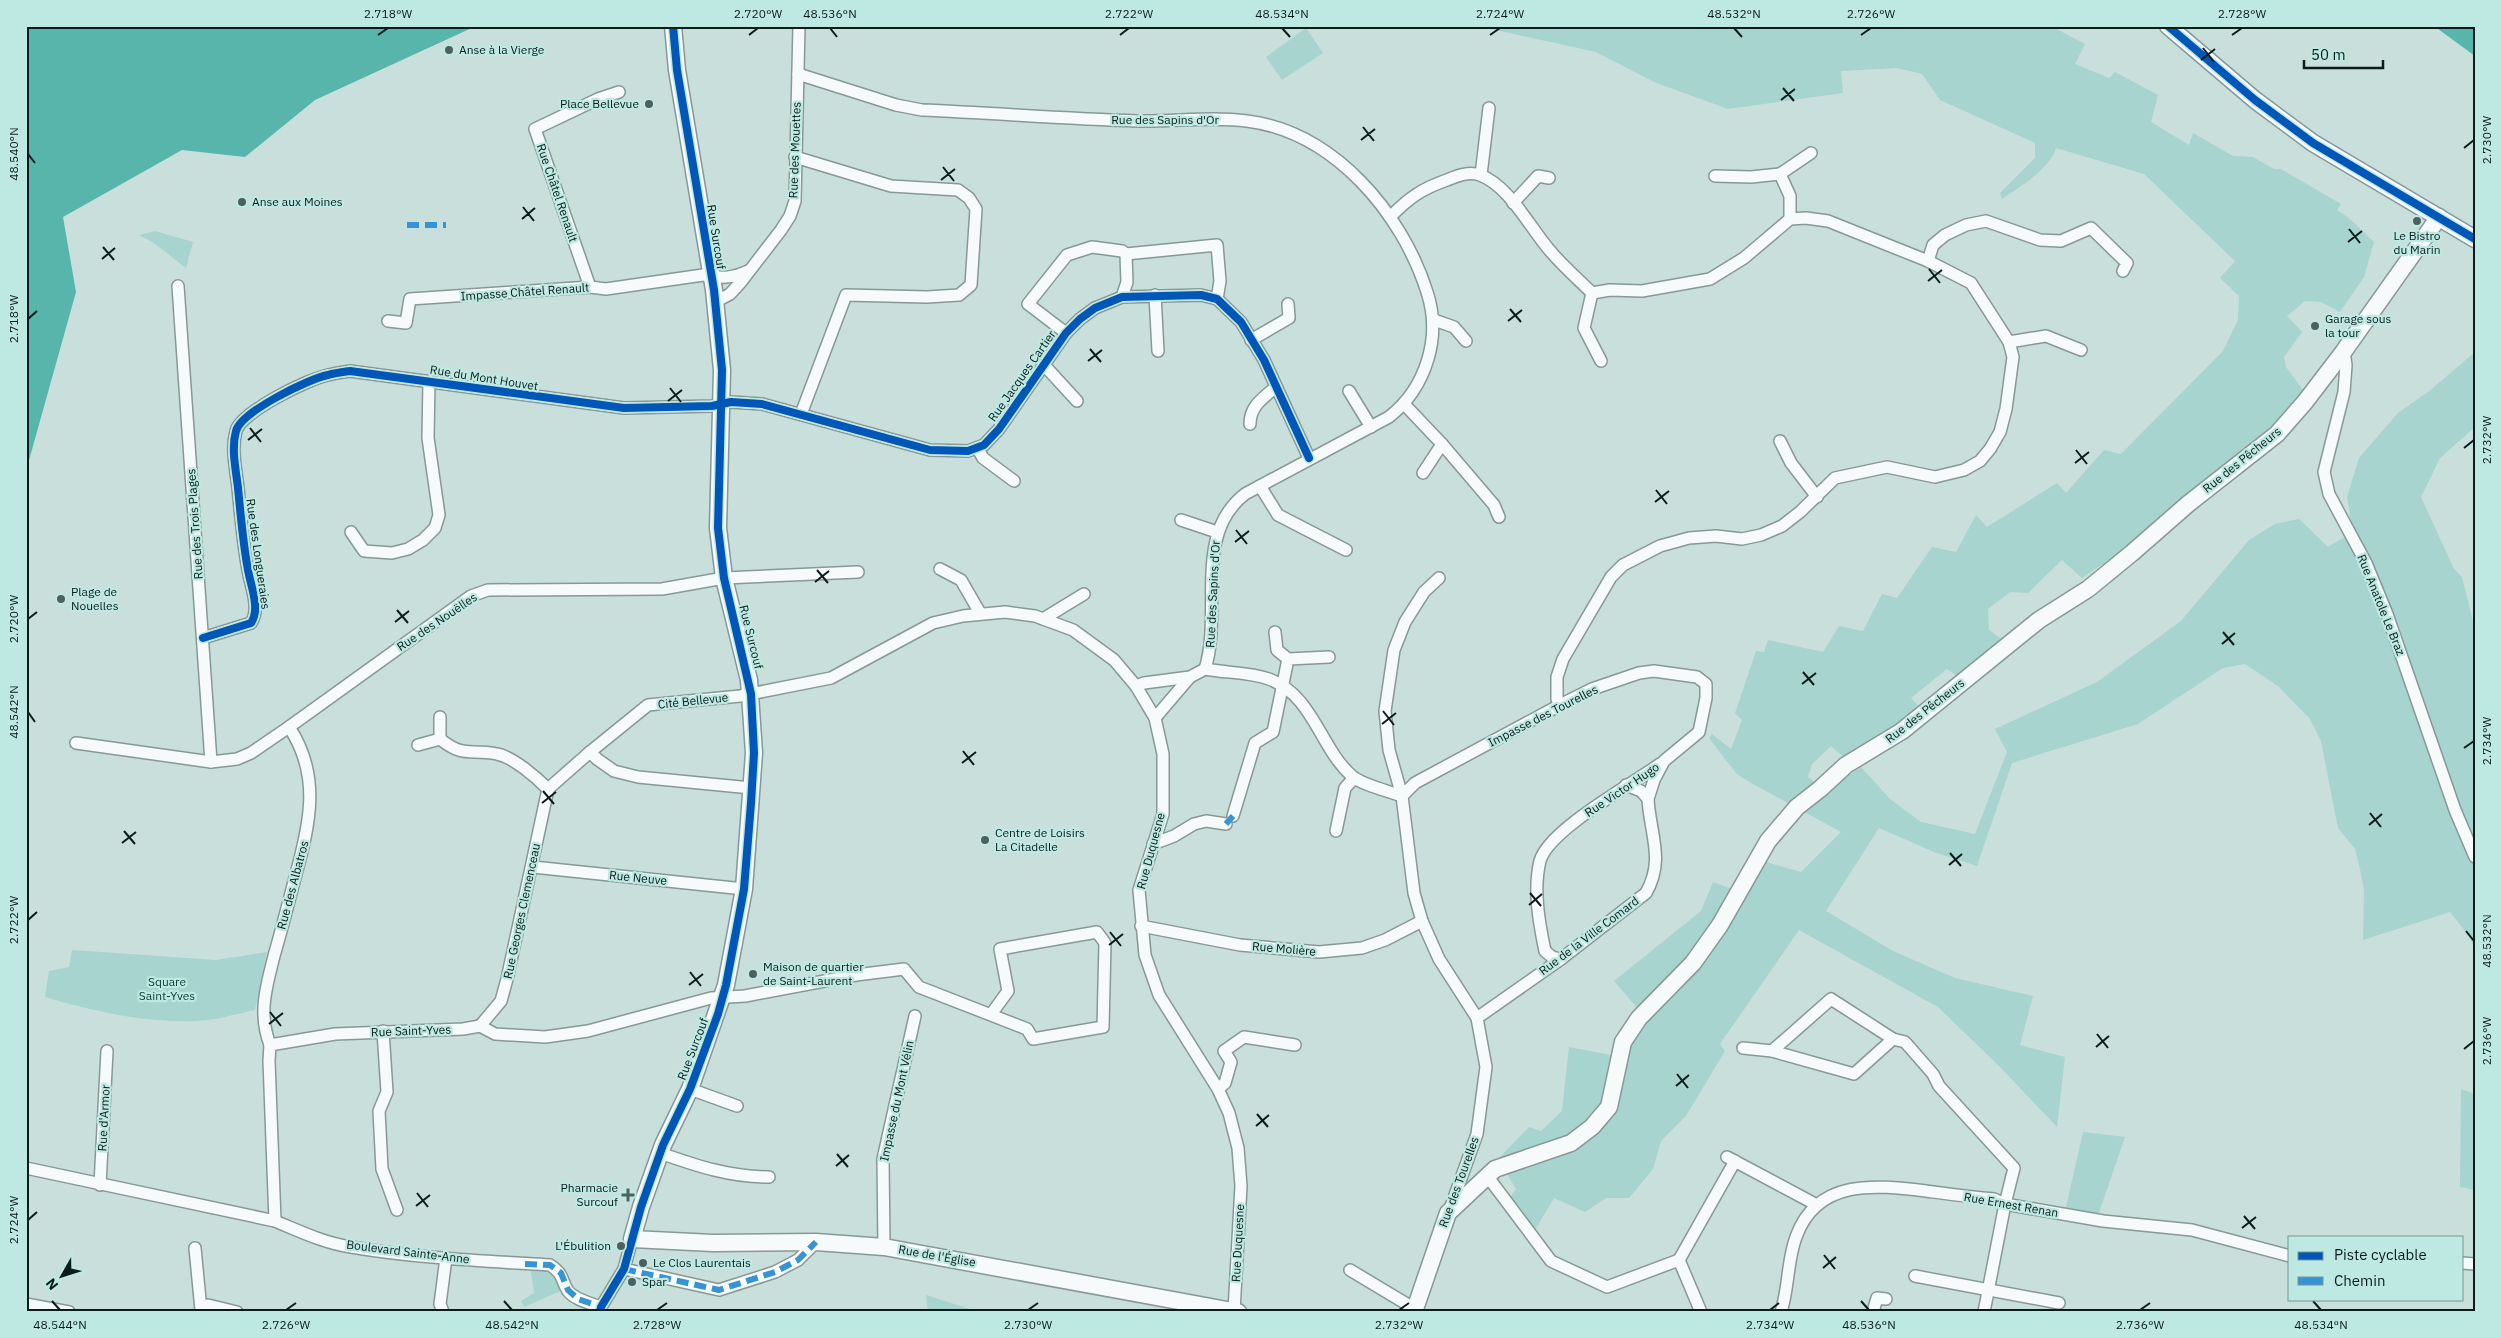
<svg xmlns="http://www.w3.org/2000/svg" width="2501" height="1338" viewBox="0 0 2501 1338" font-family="'IBM Plex Sans',sans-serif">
  <rect width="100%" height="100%" fill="#c8dfdc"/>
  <g fill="#a7d4ce">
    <path d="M1477,26H2051L2085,44L2075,64L2109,78L2115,72L2158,95L2151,122L2189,145L2193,133L2233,156L2253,157L2274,169H2281L2341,204L2337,210L2350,219L2374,242L2364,277L2340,312L2321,302L2305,301L2287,316L2302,332L2284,357L2286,367L2303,390L2257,444L2127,548L2082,578L2062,560L2028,593L2010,592L1988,609L1989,630L2003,640L1959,677L1947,669L1911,698L1922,710L1845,758L1831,746L1812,764L1808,777L1827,791L1861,767L1890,799L1921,822L1975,834L2007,752L1995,729L2097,682L2181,621L2249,540L2275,524L2299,519L2328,547L2353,532L2347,497L2359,458L2398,413L2428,392L2475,352V427L2440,458L2421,497L2454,569L2462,577L2474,625L2475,948L2465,931L2450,912L2363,940L2364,890L2360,869L2355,849L2338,828L2321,741L2310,719L2278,686L2245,664L2223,668L2138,724L2012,763L1977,866L1934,852L1879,828L1826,911L1893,951L1955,978L2033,996L2020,1045L2065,1057L2057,1127L2000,1067L1938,1007L1799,930L1720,1044L1725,1051L1686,1116L1661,1141L1653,1169L1629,1198H1606L1585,1212L1554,1198L1535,1230L1510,1197L1516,1189L1498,1159L1529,1127L1541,1131L1562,1111L1569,1047L1626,1058L1630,1042L1646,1018L1614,981L1701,911L1713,882L1743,893L1766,862L1801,872L1841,832L1744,779L1736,773L1709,738L1712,734L1731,749L1742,720L1735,713L1756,651L1764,652L1768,640L1823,652L1839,626L1863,631L1882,594L1897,598L1932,547L1956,552L1976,515L1987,527L2057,483L2066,493L2104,450L2121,454L2223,351L2238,320L2239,296L2220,278L2235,261L2144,174L2056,148C2050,169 2018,188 2002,199L2000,193L2035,158V143L1940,100L1922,74L1897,68L1841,71L1843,93L1728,109L1654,82L1596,52Z"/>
    <path d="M1306,28L1323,53L1282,80L1266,57Z"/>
    <path d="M155,231L193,242L186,268L154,243L139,235Z"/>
    <path d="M72,950L216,960L267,952L255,1010C235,1014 214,1021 194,1021C144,1023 93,1011 45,997L49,971L69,967Z"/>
    <path d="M2461,1089L2475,1094V1190L2460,1187Z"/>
    <path d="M2083,1132L2125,1137L2095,1224L2070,1221L2066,1207Z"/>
    <path d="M531,1271C552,1271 554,1271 563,1290L524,1307L521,1301L534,1293Z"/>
    <path d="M926,1295L979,1312H928Z"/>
  </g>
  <g fill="#57b5ac">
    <path d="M26,26H476L315,100L245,157L182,150L63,217L76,292L26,471Z"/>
    <path d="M2434,26H2475V56Z"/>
  </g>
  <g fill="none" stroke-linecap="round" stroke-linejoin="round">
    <defs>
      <g id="street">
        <path d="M798,74L896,105L922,110C994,113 1066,119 1137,121C1174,122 1211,116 1247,121C1334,132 1402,213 1427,292C1442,337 1426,388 1389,417L1245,494C1192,535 1223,612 1205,669L1190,677L1144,683L1136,686"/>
        <path d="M795,157L891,186L958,190L969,198L976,209L971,285L959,295L927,297L846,295L801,414"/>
        <path d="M1780,174L1811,153"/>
        <path d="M1481,175L1489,108"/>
        <path d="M1715,176L1751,177L1780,174L1790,196V219"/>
        <path d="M1513,203L1538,176L1549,178"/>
        <path d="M1390,217C1409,198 1421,189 1447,180C1457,176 1469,171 1480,175C1510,186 1531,230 1552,253C1564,267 1579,280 1592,293L1610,290L1642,291L1710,279L1744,258L1790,219L1806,218L1828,221L1928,261L1971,283L2009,342L2013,357L2006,409L2000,432L1990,449L1980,461L1964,470L1935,477L1887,467L1835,478L1800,512L1782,526L1761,535L1742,539L1716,536L1689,538L1660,546L1623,565L1611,577L1563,659L1557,677V699L1560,705"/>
        <path d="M1126,254L1217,245L1220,281L1217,299"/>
        <path d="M1928,261L1933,245L1945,235L1966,225L1986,221L2040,240L2061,241L2091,228L2127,263L2123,271"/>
        <path d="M178,286L211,762"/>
        <path d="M590,287L535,129L598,99L619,92"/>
        <path d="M1592,293L1584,328L1601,361"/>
        <path d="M1155,295L1158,351"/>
        <path d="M715,302L730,294L741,282L781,230L790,216L795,201L799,26"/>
        <path d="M1434,320L1454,327L1466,341"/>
        <path d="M388,321L406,323L410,299L590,287L606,289L703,275C721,278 731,279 748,271"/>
        <path d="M1066,333L1028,304L1067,255L1092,247L1122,251L1126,254L1127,282L1122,297"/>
        <path d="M1251,340L1289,318L1288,304"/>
        <path d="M2009,342L2046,336L2081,350"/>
        <path d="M2344,351L2346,365L2344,392L2324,472L2329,494L2366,563L2387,614L2455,810L2475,857"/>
        <path d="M1044,365L1077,401"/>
        <path d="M1349,391L1371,427"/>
        <path d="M1405,405L1442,444L1494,505L1499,517"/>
        <path d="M1250,424C1250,406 1263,398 1276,387"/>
        <path d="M1780,441L1791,463L1817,497"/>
        <path d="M978,449L983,458L1014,481"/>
        <path d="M1423,473L1442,444"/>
        <path d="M1260,486L1278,515L1346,550"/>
        <path d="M1181,520L1217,532"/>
        <path d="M351,532L364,551L392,553L408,549L423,540L435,528L439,515L428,438L429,381"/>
        <path d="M940,569L961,580L980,613"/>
        <path d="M1439,578L1424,592L1405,622L1394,650L1385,711L1389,750L1402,796L1414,893L1422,921L1439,959L1477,1018L1486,1067L1477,1134L1450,1209"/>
        <path d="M1043,619L1084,594"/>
        <path d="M1275,632L1277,650L1288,659"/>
        <path d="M203,638L251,623C260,610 252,589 249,575C243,546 241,517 238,488C236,470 231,449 236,431C241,412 308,379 328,375C335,373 343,372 350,371L624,408L712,406L731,402L762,404L930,450L968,451L984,445L999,429L1066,333L1080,319L1095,308L1122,297L1201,295L1217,299L1241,322L1264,360L1309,458"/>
        <path d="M1205,669C1226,673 1249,672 1269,679C1314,696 1319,747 1352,776C1362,785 1389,791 1402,796"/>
        <path d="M1155,718L1190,677"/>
        <path d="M440,739C465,759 470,748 497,754C513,757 536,777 548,789L590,752"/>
        <path d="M76,743L211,762L237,759L251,753L289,727L471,596L488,590L662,589L724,578L858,572"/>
        <path d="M418,745L440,739V717"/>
        <path d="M751,788L638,777L614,771L597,759L590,752L648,705L740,696L831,678L933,623L963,616L1005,612L1035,616L1073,630L1114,660L1136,686L1155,718L1163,754V814L1139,890L1145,955L1159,995L1218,1089L1229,1113L1238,1148L1241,1186L1234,1311"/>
        <path d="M1402,796L1415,783L1560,705L1592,689L1639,673L1654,671L1697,677L1706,684V698L1699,732L1664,761L1654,780L1648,799"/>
        <path d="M1233,816L1255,743L1273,732L1288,659L1329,657"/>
        <path d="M1336,831L1345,788L1354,778"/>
        <path d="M1153,844L1174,836L1194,824L1206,821L1226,824"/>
        <path d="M533,867L744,889"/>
        <path d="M1141,926L1240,945L1319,952L1362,948L1385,940L1422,921"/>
        <path d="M1561,959L1552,957L1545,951C1539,923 1533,889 1540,861C1548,830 1634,783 1660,764"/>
        <path d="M1477,1018L1561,959L1646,893C1665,860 1650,834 1648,799L1641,791L1626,785"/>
        <path d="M480,1026L501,1001L507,979L548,789"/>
        <path d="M383,1031L387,1092L379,1111L382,1169L397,1210"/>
        <path d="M270,1045C258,1013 266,988 274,956C282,928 289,901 296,874C310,823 321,775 289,727"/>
        <path d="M1743,1048L1772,1051L1854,1074L1893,1039"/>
        <path d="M1772,1051L1831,999L1893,1039L1905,1042L1933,1074L1939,1086L2014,1168L2005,1204L1984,1312"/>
        <path d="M690,1089L737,1106"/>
        <path d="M1218,1089L1225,1083L1231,1062L1224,1051L1244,1037L1295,1045"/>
        <path d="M660,1153C697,1166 730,1177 769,1177"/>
        <path d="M1727,1157L1817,1205"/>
        <path d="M26,1168L275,1221C299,1231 324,1243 351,1247C416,1258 484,1261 550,1265C565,1275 560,1279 568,1291C575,1300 590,1303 601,1307"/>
        <path d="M1488,1177L1551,1261L1607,1287L1679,1260"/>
        <path d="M100,1185L107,1051"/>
        <path d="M275,1221L269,1061L270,1045L335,1034L463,1029L480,1026L495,1034L545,1037L588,1031L711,998L745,996L856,975L904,969L919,987L1027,1029L1033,1039L1103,1027L1105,943L1097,932L1000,949L1008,991L992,1013"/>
        <path d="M884,1247L883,1159L915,1016"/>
        <path d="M195,1248L201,1310"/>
        <path d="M1679,1260L1735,1161"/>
        <path d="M1679,1260L1701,1312"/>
        <path d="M2462,1263L2475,1264"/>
        <path d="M624,1269L719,1290L775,1272L798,1260L816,1242"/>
        <path d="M1350,1270L1415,1309"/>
        <path d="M1915,1276L2059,1303"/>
        <path d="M26,1304L69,1312"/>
        <path d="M201,1312L208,1305L237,1312"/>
        <path d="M443,1312L440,1304L446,1258"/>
        <path d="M600,1312L601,1307L624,1269L632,1239"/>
        <path d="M1781,1312C1789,1287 1787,1261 1796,1237C1817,1178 1876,1185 1926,1191C1949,1194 1971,1197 1994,1199L2005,1204L2103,1221L2192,1230L2290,1256"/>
        <path d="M1873,1312L1877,1298L1886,1299"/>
      </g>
      <g id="secondary">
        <path d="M673,26L677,70L714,290L722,370L718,528L724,578L749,680L754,753L744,889L726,985L690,1089L663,1145L641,1207L632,1239L713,1243L816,1242L884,1247L1238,1312"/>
        <path d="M2168,26L2255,100L2313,143L2475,239"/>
        <path d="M1414,1312L1448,1213L1495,1169L1571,1143L1592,1127L1609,1107L1623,1042L1639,1018L1693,963L1720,925L1768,841L1797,807L1820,789L1846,765L1902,731L2039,620L2088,589L2132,553L2188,504L2277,434L2305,402L2344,351L2439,217"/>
      </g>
    </defs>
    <use href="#street" stroke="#879896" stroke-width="14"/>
    <use href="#secondary" stroke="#879896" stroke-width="19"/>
    <use href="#street" stroke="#f7fafa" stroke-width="11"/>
    <use href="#secondary" stroke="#f7fafa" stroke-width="16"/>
    <g stroke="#3794d4" stroke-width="6" stroke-dasharray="12 6" stroke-linecap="butt">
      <path d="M407,225H446"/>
      <path d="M1226,824L1233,816"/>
      <path d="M525,1264L550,1265L561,1273L568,1290L578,1299L601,1307"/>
      <path d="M624,1269L719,1290L775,1272L798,1260L816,1242"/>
    </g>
    <defs>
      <g id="cycleway">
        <path d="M2168,26L2255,100L2313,143L2475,239"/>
        <path d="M203,638L251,623C260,610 252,589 249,575C243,546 241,517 238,488C236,470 231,449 236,431C241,412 308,379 328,375C335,373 343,372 350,371L624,408L712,406L731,402L762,404L930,450L968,451L984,445L999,429L1066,333L1080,319L1095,308L1122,297L1201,295L1217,299L1241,322L1264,360L1309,458"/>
        <path d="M600,1312L601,1307L624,1269L641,1207L663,1145L690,1089L718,1014L726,985L744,889L751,803L754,753L751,694L724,578L718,528L722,370L714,290L677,70L673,26"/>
      </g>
    </defs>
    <use href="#cycleway" stroke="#bee9e2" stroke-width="11"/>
    <use href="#cycleway" stroke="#0057b8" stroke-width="8"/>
  </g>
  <path fill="none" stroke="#0c1c1a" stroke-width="2" d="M830,28L837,37M1282,28L1290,37M1734,28L1742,37M378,35L388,28M749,35L758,28M1120,35L1129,28M1490,35L1500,28M1861,35L1871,28M2232,35L2242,28M2203,48L2214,62M2201,60L2215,49M1783,88L1794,101M1781,100L1795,89M1363,127L1374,141M1361,140L1375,129M2464,148L2474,140M28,154L35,163M943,167L954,181M941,180L955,169M523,207L534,221M522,219L535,208M2349,229L2360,243M2348,242L2362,231M103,247L114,260M102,259L115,248M1929,269L1940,283M1928,281L1942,270M1510,309L1521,322M28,319L37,311M1508,321L1522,310M1090,349L1101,362M1088,361L1102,350M670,388L681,402M668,401L682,390M250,428L261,442M248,440L262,429M2464,448L2474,440M2076,450L2087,464M2075,463L2089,452M1656,490L1667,504M1655,502L1669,491M1236,530L1247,544M1235,542L1249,531M817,570L828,583M815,582L829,571M397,610L408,623M28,619L37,612M395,622L409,611M2223,632L2234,645M2222,644L2235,633M1803,672L1814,685M1802,684L1816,673M1383,711L1394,725M28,712L35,722M1382,724L1396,713M2464,748L2474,741M963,751L974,765M962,763L976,752M543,791L554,804M542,803L556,792M2370,813L2381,827M2369,825L2382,814M124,831L135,844M122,843L136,832M1950,853L1961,866M1949,865L1962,854M1530,893L1541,906M1529,905L1542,894M28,920L37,912M2466,931L2474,941M1110,932L1121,946M1109,945L1123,934M690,972L701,986M689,985L703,974M270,1012L281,1026M269,1024L283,1013M2097,1034L2108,1048M2096,1047L2109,1036M2464,1049L2474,1041M1677,1074L1688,1088M1676,1086L1689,1075M1257,1114L1268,1127M1256,1126L1269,1115M837,1154L848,1167M836,1166L849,1155M417,1193L428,1207M416,1206L430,1195M2244,1216L2255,1229M28,1220L37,1212M2242,1228L2256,1217M1824,1255L1835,1269M1823,1268L1836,1257M52,1301L60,1310M504,1301L512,1310M1861,1301L1869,1310M2313,1301L2321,1310M286,1310L296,1303M657,1310L667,1303M1028,1310L1038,1303M1399,1310L1409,1303M1770,1310L1779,1303M2140,1310L2150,1303"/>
  <g fill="#4e605e" stroke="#bee9e2" stroke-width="2">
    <circle cx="449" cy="50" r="5"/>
    <circle cx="649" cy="104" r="5"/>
    <circle cx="242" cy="202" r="5"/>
    <circle cx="2417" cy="221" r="5"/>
    <circle cx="2315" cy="326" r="5"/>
    <circle cx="61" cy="599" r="5"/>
    <circle cx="985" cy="840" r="5"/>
    <circle cx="753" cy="974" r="5"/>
    <path d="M625.5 1187.5h5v5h5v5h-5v5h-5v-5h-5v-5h5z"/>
    <circle cx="621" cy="1246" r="5"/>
    <circle cx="643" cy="1263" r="5"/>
    <circle cx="632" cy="1282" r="5"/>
  </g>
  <g text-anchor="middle" stroke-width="4.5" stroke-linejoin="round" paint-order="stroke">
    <g font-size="12" fill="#0c1c1a" stroke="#bee9e2" text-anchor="start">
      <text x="459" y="54">Anse à la Vierge</text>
      <text x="639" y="108" text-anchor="end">Place Bellevue</text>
      <text x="252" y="206">Anse aux Moines</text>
      <text x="2417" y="240" text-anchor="middle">Le Bistro<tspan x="2417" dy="14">du Marin</tspan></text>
      <text x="2325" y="323">Garage sous<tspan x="2325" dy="14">la tour</tspan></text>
      <text x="71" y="596">Plage de<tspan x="71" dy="14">Nouelles</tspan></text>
      <text x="995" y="837">Centre de Loisirs<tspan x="995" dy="14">La Citadelle</tspan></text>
      <text x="763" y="971">Maison de quartier<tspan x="763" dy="14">de Saint-Laurent</tspan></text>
      <text x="618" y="1192" text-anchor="end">Pharmacie<tspan x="618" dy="14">Surcouf</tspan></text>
      <text x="611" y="1250" text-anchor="end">L'Ébulition</text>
      <text x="653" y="1267">Le Clos Laurentais</text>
      <text x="642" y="1286">Spar</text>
    </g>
    <g font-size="12" fill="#0c1c1a" stroke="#bee9e2">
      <text x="1165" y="124">Rue des Sapins d'Or</text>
      <text transform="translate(795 150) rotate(-88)" y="4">Rue des Mouettes</text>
      <text transform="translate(557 193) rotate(71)" y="4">Rue Châtel Renault</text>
      <text transform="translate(716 237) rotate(81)" y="4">Rue Surcouf</text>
      <text transform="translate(525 292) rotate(-4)" y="4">Impasse Châtel Renault</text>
      <text transform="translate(1022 376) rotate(-55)" y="4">Rue Jacques Cartier</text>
      <text transform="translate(484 378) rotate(9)" y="4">Rue du Mont Houvet</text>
      <text transform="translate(2242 460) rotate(-39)" y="4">Rue des Pêcheurs</text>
      <text transform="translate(195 524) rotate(-94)" y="4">Rue des Trois Plages</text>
      <text transform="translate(258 554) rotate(82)" y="4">Rue des Longueraies</text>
      <text transform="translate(1213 594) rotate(-87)" y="4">Rue des Sapins d'Or</text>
      <text transform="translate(2381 605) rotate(68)" y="4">Rue Anatole Le Braz</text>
      <text transform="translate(437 622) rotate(-34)" y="4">Rue des Nouëlles</text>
      <text transform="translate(751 637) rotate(76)" y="4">Rue Surcouf</text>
      <text transform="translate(693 701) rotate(-6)" y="4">Cité Bellevue</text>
      <text transform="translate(1925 711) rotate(-38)" y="4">Rue des Pêcheurs</text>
      <text transform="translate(1543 716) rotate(-27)" y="4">Impasse des Tourelles</text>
      <text transform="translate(1622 790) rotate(-34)" y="4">Rue Victor Hugo</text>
      <text transform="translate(1151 851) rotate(-75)" y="4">Rue Duquesne</text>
      <text transform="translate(638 878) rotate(6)" y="4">Rue Neuve</text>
      <text transform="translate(293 885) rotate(-75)" y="4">Rue des Albatros</text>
      <text transform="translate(522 911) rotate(-78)" y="4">Rue Georges Clemenceau</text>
      <text transform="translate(1589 936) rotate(-37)" y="4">Rue de la Ville Comard</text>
      <text transform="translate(1284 949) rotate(5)" y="4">Rue Molière</text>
      <text transform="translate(411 1031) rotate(-2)" y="4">Rue Saint-Yves</text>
      <text transform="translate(693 1049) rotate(-69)" y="4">Rue Surcouf</text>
      <text transform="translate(897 1101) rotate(-78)" y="4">Impasse du Mont Vélin</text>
      <text transform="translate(104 1118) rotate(-87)" y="4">Rue d'Armor</text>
      <text transform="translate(1459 1182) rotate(-70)" y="4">Rue des Tourelles</text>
      <text transform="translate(2011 1205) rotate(10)" y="4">Rue Ernest Renan</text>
      <text transform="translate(1238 1243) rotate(-87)" y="4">Rue Duquesne</text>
      <text transform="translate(408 1252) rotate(7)" y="4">Boulevard Sainte-Anne</text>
      <text transform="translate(937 1256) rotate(10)" y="4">Rue de l'Église</text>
    </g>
    <g font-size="12" fill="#0c413c" stroke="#bee9e2">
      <text x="167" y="986">Square<tspan x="167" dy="14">Saint-Yves</tspan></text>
    </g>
  </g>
  <rect width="2501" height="1338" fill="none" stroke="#bee9e2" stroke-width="55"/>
  <rect x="2288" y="1236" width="175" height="65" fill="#bee9e2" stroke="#779792"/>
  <rect x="2298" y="1252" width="25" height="8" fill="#0057b8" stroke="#779792"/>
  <text x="2334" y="1260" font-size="15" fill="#0c1c1a">Piste cyclable</text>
  <rect x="2298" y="1277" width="25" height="8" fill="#3794d4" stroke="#779792"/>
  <text x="2334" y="1286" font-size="15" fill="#0c1c1a">Chemin</text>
  <g transform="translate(62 1276) rotate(231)" stroke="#bee9e2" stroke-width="4" paint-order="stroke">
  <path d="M0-4L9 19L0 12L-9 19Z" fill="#0c1c1a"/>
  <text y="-8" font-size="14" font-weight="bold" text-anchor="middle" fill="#0c1c1a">N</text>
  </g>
  <path d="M2304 60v8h79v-8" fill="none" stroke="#0c1c1a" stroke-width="2.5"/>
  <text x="2311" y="60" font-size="15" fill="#0c1c1a" stroke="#bee9e2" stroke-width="4" paint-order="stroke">50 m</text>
  <rect x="28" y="28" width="2446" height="1282" fill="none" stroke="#0c1c1a" stroke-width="2"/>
  <g font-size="12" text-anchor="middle" fill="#0c1c1a">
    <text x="388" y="18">2.718°W</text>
    <text x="758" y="18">2.720°W</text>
    <text x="830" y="18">48.536°N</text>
    <text x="1129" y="18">2.722°W</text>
    <text x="1282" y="18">48.534°N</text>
    <text x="1500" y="18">2.724°W</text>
    <text x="1734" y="18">48.532°N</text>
    <text x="1871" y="18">2.726°W</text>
    <text x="2242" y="18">2.728°W</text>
    <text transform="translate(2487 140) rotate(-90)" y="4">2.730°W</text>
    <text transform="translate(14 154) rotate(-90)" y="4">48.540°N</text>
    <text transform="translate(14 319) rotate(-90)" y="4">2.718°W</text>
    <text transform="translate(2487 440) rotate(-90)" y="4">2.732°W</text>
    <text transform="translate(14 619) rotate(-90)" y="4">2.720°W</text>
    <text transform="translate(14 712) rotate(-90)" y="4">48.542°N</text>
    <text transform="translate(2487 741) rotate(-90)" y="4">2.734°W</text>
    <text transform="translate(14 920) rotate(-90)" y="4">2.722°W</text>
    <text transform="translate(2487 941) rotate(-90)" y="4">48.532°N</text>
    <text transform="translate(2487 1041) rotate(-90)" y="4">2.736°W</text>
    <text transform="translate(14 1220) rotate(-90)" y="4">2.724°W</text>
    <text x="60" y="1329">48.544°N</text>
    <text x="286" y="1329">2.726°W</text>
    <text x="512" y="1329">48.542°N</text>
    <text x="657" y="1329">2.728°W</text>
    <text x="1028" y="1329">2.730°W</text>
    <text x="1399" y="1329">2.732°W</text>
    <text x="1770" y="1329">2.734°W</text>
    <text x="1869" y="1329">48.536°N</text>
    <text x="2140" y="1329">2.736°W</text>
    <text x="2321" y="1329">48.534°N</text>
  </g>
</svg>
